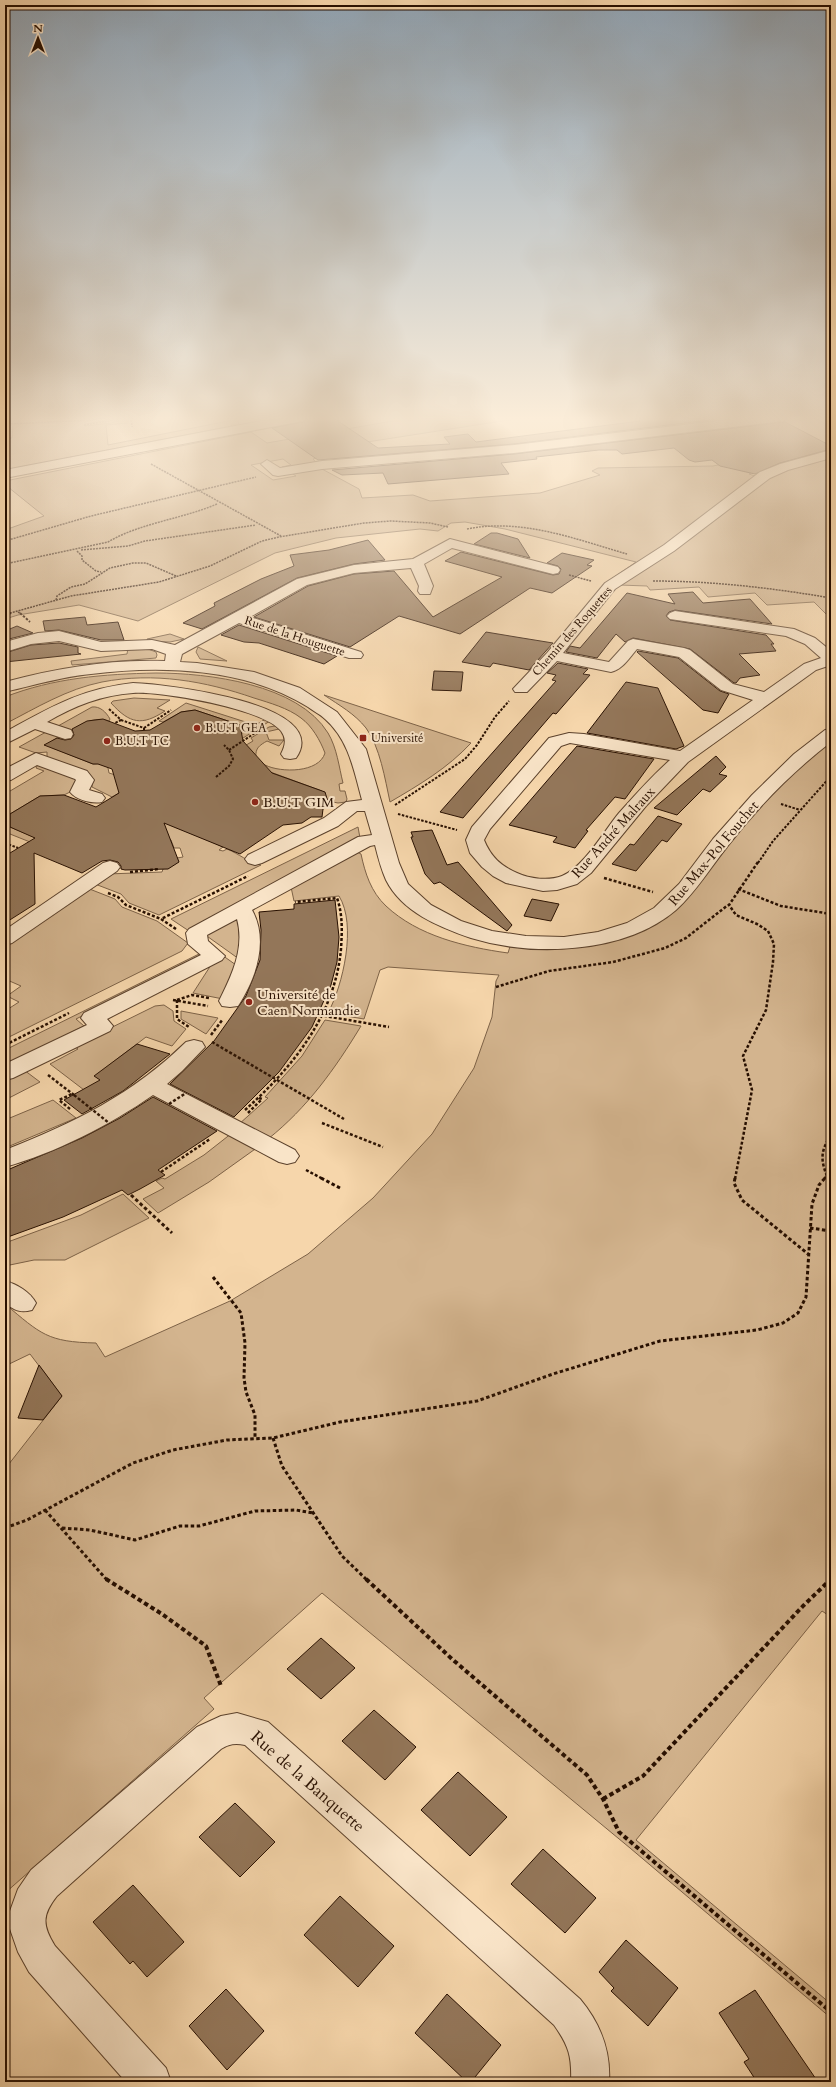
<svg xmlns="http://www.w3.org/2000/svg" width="836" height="2087" viewBox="0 0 836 2087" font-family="Cardo,serif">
  <rect width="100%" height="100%" fill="#f6d6ab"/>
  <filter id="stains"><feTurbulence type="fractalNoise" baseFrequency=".005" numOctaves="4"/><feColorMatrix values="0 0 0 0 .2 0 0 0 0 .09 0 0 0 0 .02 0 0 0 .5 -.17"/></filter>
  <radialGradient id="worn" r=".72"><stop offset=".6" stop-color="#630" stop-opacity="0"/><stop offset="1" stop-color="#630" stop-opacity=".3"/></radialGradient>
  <g fill="#d3b48e" stroke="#7d6247" fill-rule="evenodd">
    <path d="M415,417H528L367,442L313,459L322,469L359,489L362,498L413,495L430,501L540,493L600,475L592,471L598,468L713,466L831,442V450L756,470L749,474L755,476L831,456V619L814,602L767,605L755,593L708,597L699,587L650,590L647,586L619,585L607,582L636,562L505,529L465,522L451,523L438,531L420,529L336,538L275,553L138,621L79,605L18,615L5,619V530L44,516L8,487L5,481L251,432L267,443ZM283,459L291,465L282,467L296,476L273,480L251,465Z"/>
    <path d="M128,418V423L106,425L108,445L233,420H238L239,425H231L232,426L5,470V439L12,438L13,424L116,419L85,424V426L111,423Z"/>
    <path d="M170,634L184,639L170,642L148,641L147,639Z"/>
    <path d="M198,647L227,661L200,659L196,652Z"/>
    <path d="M128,648L148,649L156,652L157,655L156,658L72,665L71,661L127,654Z"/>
    <path d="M156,673C208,673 298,684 328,733C337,748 339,767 343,783L339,784L340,791H345L347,799L346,802L338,803L333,802L329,805L326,796L319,793L322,791L265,770L236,751L253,741L251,738L269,727L275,726L279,729L266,732L269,740H284L279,746L267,741C260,745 255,748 256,757C259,760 261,763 265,765C281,773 319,773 325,753C320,740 312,726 301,718C288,708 270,703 254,698C205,681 154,672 102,682C67,689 36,708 5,724V697C53,678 104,674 156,673Z"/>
    <path d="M324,695L471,743C448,768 419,785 390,802C385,779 380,747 366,728C355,714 339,705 324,695Z"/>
    <path d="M134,698L170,700L157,708L165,711C142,726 130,724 111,703L113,701Z"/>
    <path d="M186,703L255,725L266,719L270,721L232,745L226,743L242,734L240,725L195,710L181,712L163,722L159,721Z"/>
    <path d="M92,707C100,706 106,712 110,719L109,721C94,716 82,724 70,731L58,726Z"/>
    <path d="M46,732L60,736L52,741L53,748L93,764L107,763L109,773L138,782L112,797L92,787V781L47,757V752L36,753L19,747Z"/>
    <path d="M831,734V1617L822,1611L636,1840L831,2004V2018L630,1848L322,1593L204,1698L214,1709L5,1893V1469L62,1396L30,1354L5,1366V1304C41,1334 47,1342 96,1343L105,1357L230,1301L308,1254L373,1198L432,1134L474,1068L492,1017L496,981L499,975L388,967L380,970L364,1019L328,1013C343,985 357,925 339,896L294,901L291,887L357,852L361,854C365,873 371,892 386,906C418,936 465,947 508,953L512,940L532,942L637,926L708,859Z"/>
    <path d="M38,764L77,778L74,790L64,795L40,796L10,814V827L41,840L35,844L5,832V794L44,771L36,768Z"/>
    <path d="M165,820L223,847L219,850L223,851L227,849C239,854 248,862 261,865L159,915L129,903L121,894L95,884L107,874L162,872L163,869L177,858L183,857L180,848H174L171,840L163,837L152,838Z"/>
    <path d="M358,827L360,838L189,931L171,919Z"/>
    <path d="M87,888L115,899L122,907L157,921L188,943L182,951L5,1039V1011L19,1002L7,996L21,986L5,979V945L68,903Z"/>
    <path d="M239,914L241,924L239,959L204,934Z"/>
    <path d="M201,940L236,965L223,999L193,993L211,965Z"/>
    <path d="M201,953L204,955L76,1019L84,1026L5,1065V1050Z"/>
    <path d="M164,1005L173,1011L174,1021L186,1029L172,1046L146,1037L95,1076L109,1086L84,1090L50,1064L78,1049L74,1046L155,1006Z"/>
    <path d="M181,1011L218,1018L206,1034L181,1019Z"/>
    <path d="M325,1020L361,1026C335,1069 307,1108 268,1139L238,1125L268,1098L265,1097L302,1056Z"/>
    <path d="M24,1070L40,1082L5,1100V1079Z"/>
    <path d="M53,1100L76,1118L5,1148V1120Z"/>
    <path d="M232,1133L258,1147L209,1182L158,1213L143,1199L164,1188L156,1181L162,1178L165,1179L204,1155Z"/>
    <path d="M123,1194L149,1218L65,1260H34L5,1266V1243L81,1215Z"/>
  </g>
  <g fill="#937659" stroke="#270f00">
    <path d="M310,417H332L378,448L450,444L444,437L468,434L476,442L640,421L635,417H734L514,444L318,460L272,428L303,422Z"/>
    <path d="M785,422L831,446V449L780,463L755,474L720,466L712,460L695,462L689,460L674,448L622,454L617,450H599L536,457L537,459L501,463L509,474L388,484L383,473L342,475L332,470L514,454Z"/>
    <path d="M491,533H497L518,539L530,558L474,544Z"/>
    <path d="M368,540L385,560L354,564L297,578L202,629L183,623L215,606L214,603L261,579L294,566L290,555L329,550Z"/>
    <path d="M461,552L553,575L559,574L561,569L558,566L547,563L562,553L594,560L587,565L592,566L552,593L530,588L460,634L399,616L350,647L254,617L308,586L354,574L394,571L433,617L502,577L445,561Z"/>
    <path d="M693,592L703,603L750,599L772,624L675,610L669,612L666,616L670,620L766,635L774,644H771L776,651L739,654L760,675L740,678L736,683H734L690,649L633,638L625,642L616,634L597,658L566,652L570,646L580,648L627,593L675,604L668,594Z"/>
    <path d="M85,617L87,625L118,622L124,640H101L59,630L45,631L43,621Z"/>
    <path d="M239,625L337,656L324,664L259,643L244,642L221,635Z"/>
    <path d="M17,626L33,633L5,640V631Z"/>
    <path d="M486,632L516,637L553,643L529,670L493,663L490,667L462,662Z"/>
    <path d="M59,643L78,647V653L81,654L5,662V653L31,645Z"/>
    <path d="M638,651L678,658L720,691L729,694L718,713L703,710L637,652Z"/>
    <path d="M558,663L588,669L583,674L590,675L556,714L553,713L463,818L440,812L556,681L552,680L556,675L547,673Z"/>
    <path d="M434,671L463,672L461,691L432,690Z"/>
    <path d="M626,682L658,688L684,746L676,749L587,733Z"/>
    <path d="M195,710L240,725L243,741L272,773L325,792L329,805L323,809L322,817H311L302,823L283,825L240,854L164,823L179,862L168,869L125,870L121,869V866L118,862L110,860L102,861L82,873L34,853L35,904L5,923V856L35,838L10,827V814L40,796L64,795L96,807L119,793L112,769L98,764H93L44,745L57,738L65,740L71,739L74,735L72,729L87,721L103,719L135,731L150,730L181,712Z"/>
    <path d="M577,746L654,759L625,799L615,797L586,830L588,831L575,848L553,842L557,837L509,825Z"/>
    <path d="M716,756L726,767L719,774L727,776L710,792L703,789L677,815L654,808Z"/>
    <path d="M658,816L682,824L667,842L662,840L636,871L612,864L630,844L634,845Z"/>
    <path d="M432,830L447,865L458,862L512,925L507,931L440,882L434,884L425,874L411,837H413L411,832Z"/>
    <path d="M532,899L559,904L551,921L524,916Z"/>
    <path d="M335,900L339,937L337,962L331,985L312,1027L279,1072L234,1117L170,1084L214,1041L246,996L260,960L261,930L259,912L294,909V904Z"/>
    <path d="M137,1044L170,1054L123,1091L82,1114L64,1100L100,1080L94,1076Z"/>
    <path d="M153,1097L217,1131L158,1170L165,1175L140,1189L128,1195L122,1190L63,1217L5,1238V1171L82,1138L120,1118Z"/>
    <path d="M39,1365L62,1396L43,1420L18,1418Z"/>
    <path d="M321,1638L355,1668L321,1699L287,1669Z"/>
    <path d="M374,1710L416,1747L385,1780L342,1741Z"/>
    <path d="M458,1772L507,1817L470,1856L421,1810Z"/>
    <path d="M235,1803L275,1842L240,1877L199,1837Z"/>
    <path d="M543,1849L596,1898L565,1933L511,1884Z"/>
    <path d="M133,1885L184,1942L147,1977L133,1961L130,1964L93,1922Z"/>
    <path d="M340,1896L394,1946L358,1987L304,1935Z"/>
    <path d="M626,1940L678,1988L648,2026L611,1991L614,1988L599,1972Z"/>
    <path d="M226,1989L264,2031L227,2070L189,2026Z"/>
    <path d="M755,1990L818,2082H757L744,2062L749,2059L719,2013Z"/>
    <path d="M447,1994L501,2045L471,2082H467L415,2033Z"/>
  </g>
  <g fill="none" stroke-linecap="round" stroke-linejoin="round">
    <defs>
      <g id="minor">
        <path d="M282,417H309L303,421L5,478V470Z"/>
        <path d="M750,417H789L783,421L514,453L322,469L278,476L273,475L261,464L267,460L280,468L322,461L514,445Z"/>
        <path d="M831,450V458L788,470L770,478L674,551L615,589L563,653L609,662L628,641L633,639L684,648L690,650L733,684L764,692L804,664L821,658L805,644L786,636L670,619L667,616L670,613L675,611L794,629L815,638L831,651V665L816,670L688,762L646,806L591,873L577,884L557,890L543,891L506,883L493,876L482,867L470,853L466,840L472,827L549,738L569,733L584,734L680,751L753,700L721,690L679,657L637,649C629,658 623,669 611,672L557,661L527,692H515L513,689L547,653L605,583L664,545L760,472L780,464ZM570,743L670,760C652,776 635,795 619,813C604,831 584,867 562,876C549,881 530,879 517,873C501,866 491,857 484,840L490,829L561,746Z"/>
        <path d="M450,539L558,567L560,570L558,573L553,574L452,548L424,564L433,586L430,594H420L418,591L419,586L411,568L354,573L307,585L250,617L361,652L363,655L361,658H349L239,623L182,654L180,662L197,663L254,672L300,688L337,712L366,749L399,863L408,884L431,905L461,921L492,931L526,936L564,937L598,932L627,923L654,908L679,884L713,839L752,795L794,754L825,730L831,729V742C792,772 757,808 727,847C710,868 696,892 676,910C625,954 533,957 471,938C439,927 402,912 386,880C381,869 378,857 375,845L370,846L252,910C269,940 256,979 238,1006L230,1007L222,1006L219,1001C232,975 245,948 237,919L207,935L208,941L225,956L222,960L107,1019L113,1026L110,1031L13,1078L5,1080V1064L87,1025L81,1018L84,1013L201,955L188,944L186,933L189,929L358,837L372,835L365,811H357L338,826L262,863L255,865L248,863L245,859L248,855L324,818L346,802L362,800C354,771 349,740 325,719C320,714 313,711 308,707C246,668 162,665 91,674C61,677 34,685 5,692V682C57,668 110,659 165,661L166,654L152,649L101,651L59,641L31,644L5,652V642L38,633L59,631L101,642L152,640L175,645L297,579L354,565L413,559Z"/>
        <path d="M133,683C163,684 334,703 296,758L290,759L284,758L281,754C285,746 287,739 281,731C264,709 162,691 133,693C102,695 74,706 47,722L71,730L73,734L71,738L65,739L35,729L5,744V732C51,707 80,689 133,683Z"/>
        <path d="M36,753L87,771L94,780L89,790L102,794L105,798L102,802C93,804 76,800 70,792L76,780L75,779L37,765L11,780L5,781V769Z"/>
        <path d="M110,861L117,863L120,867L117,871L12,943L5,945V930L103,863Z"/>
        <path d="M194,1040L202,1042L205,1047L182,1071L167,1084L295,1150L299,1156L295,1162L287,1164L279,1162L153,1095C110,1125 55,1153 5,1167V1150C74,1123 133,1094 186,1042Z"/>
        <path d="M5,1281C17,1284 30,1292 36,1303L32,1310C21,1313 15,1311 5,1303Z"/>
        <path d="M237,1713L268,1722L580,1999C600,2023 611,2050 609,2082H571C572,2057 569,2046 554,2025L245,1745C235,1743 229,1744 221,1749L57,1896C42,1915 42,1925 55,1946L166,2068L171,2082H126L29,1972L18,1952L10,1929V1911L18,1889L31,1870L197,1727L221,1716Z"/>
      </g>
    </defs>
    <use href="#minor" stroke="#5b412b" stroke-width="2"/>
    <g stroke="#270f00" stroke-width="1.5" stroke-dasharray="2 1" stroke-linecap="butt">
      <path d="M131,417L132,427"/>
      <path d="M8,424L124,418"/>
      <path d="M84,425L121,419"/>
      <path d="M151,464L281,536"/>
      <path d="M467,529C522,518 575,539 627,554"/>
      <path d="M5,541L91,516L256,477"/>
      <path d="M81,550L128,546L145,541L256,525"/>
      <path d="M77,551L82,556V560L96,571L101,572"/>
      <path d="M5,564L108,542C140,523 182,519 217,504"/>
      <path d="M569,575L591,581"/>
      <path d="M653,581C713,581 772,588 831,598"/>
      <path d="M56,600L57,596L71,587L85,584L110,568L133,563H146L176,576"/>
      <path d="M18,612L21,614"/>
      <path d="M7,614L71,596L159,582L210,566L262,541L279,537L364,523L391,521L430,523L448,527"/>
    </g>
    <g stroke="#270f00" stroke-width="2" stroke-dasharray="2.5 1.5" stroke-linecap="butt">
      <path d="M20,613L30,622"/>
      <path d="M5,615L11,613"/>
      <path d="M109,709L121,720L115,723"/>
      <path d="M121,720L144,728V730"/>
      <path d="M144,728L171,710"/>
      <path d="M229,750L258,731"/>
      <path d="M216,777L229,766L233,759L229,750L224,745"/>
      <path d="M781,804L800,810"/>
      <path d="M395,805L465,759L477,745L495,717L509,701"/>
      <path d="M398,814L457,830"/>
      <path d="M5,843L18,848"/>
      <path d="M758,863L773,841L831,776"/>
    </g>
    <g stroke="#270f00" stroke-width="2.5" stroke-dasharray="3 2" stroke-linecap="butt">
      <path d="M130,872L159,869"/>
      <path d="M604,878L653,892"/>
      <path d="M738,889L781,906L831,914"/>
      <path d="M108,893L118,897L126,905L161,919"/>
      <path d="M176,929L161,919L248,876"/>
      <path d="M496,987L549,971L613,962L665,948L686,938L728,905"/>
      <path d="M173,1000L208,1006"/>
      <path d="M177,1000V1019L189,1027"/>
      <path d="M177,1000L192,995L209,998"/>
      <path d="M319,1015L389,1027"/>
      <path d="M211,1035L223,1019"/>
      <path d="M5,1045L69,1013"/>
      <path d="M48,1075L74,1095"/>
      <path d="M70,1109L59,1100L72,1094"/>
      <path d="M245,1110C293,1067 335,1015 341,949C342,932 343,915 337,898L295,902"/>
      <path d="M248,1113L262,1099L259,1098"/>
      <path d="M322,1123L383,1147"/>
      <path d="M306,1170L323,1179"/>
      <path d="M161,1172L210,1139"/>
      <path d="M827,1176C820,1159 821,1150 831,1135"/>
      <path d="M735,1179L752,1090L743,1056L766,1010L773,962L774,944L768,931L757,924L736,915L729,905L758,862"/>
      <path d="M824,1179L831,1171"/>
    </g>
    <g stroke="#270f00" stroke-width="3" stroke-dasharray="3.5 2.5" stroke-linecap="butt">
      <path d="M321,1178L340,1188"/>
      <path d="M735,1178L734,1183L742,1200L808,1254"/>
      <path d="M131,1195L172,1233"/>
      <path d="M810,1228L831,1231"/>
      <path d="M213,1277L241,1313L245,1343L244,1378L246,1392L255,1415V1438"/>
      <path d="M273,1438L282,1466L342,1556L367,1580"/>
      <path d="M45,1510L107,1580"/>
      <path d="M5,1528L27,1520L133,1463L173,1450L227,1440L273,1438L340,1422L477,1401L553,1374L660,1341L757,1330L783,1323L798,1313L806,1297L812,1204L819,1185L825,1178"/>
      <path d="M62,1528L90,1530L135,1540L180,1526H199L255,1511L296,1510L313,1513"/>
    </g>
    <g stroke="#270f00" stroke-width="4" stroke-dasharray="4.5 3" stroke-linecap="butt">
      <path d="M106,1579L162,1614L206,1646L221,1686"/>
      <path d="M366,1579L452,1659L587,1775L603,1799L619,1832L831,2012"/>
      <path d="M603,1799L643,1776L803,1606L831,1579"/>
    </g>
    <use href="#minor" fill="#f9e4c8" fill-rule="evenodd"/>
    <g stroke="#270f00" stroke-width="2.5" stroke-dasharray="3 2" stroke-linecap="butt">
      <path d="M212,1042L344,1119"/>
      <path d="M74,1095L109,1123"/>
      <path d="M169,1104L186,1093"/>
    </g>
  </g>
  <linearGradient id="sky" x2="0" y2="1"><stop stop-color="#91a6b8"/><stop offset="0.59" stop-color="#fbedd9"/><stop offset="1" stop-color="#fbedd9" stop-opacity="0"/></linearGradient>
  <rect width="836" height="710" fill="url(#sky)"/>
  <g fill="#8f2418" stroke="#f9e4c8" stroke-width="1.5">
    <circle cx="197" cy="728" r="4"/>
    <rect x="359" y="734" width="8" height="8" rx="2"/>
    <circle cx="107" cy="741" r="4"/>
    <circle cx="255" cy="802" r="4"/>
    <circle cx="249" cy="1002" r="4"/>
  </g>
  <g text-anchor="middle" stroke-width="4" stroke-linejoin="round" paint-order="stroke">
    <g font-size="12" fill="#270f00" stroke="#f9e4c8">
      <text transform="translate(572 631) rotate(-49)" y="4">Chemin des Roquettes</text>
      <text transform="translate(295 636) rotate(18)" y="4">Rue de la Houguette</text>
    </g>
    <g font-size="12" fill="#270f00" stroke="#f9e4c8" text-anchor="start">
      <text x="205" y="732">B.U.T GEA</text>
      <text x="371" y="742">Université</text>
      <text x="115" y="745">B.U.T TC</text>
    </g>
    <g font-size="14" fill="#270f00" stroke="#f9e4c8" text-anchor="start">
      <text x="263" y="807">B.U.T GIM</text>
      <text x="257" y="999">Université de<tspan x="257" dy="16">Caen Normandie</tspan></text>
    </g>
    <g font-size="14" fill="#270f00" stroke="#f9e4c8">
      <text transform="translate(613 832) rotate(-48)" y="5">Rue André Malraux</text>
      <text transform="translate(713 853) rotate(-50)" y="5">Rue Max-Pol Fouchet</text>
    </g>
    <g font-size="17" fill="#270f00" stroke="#f9e4c8">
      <text transform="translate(308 1781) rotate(41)" y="6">Rue de la Banquette</text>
    </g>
  </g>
  <rect width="836" height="2087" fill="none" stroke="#f6d6ab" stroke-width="20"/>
  <rect x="6" y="6" width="824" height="2075" fill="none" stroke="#270f00" stroke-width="2"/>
  <rect x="10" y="10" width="816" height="2067" fill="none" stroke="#270f00"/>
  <g transform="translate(38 38)" stroke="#f9e4c8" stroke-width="3" paint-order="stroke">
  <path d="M0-3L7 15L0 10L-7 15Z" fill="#270f00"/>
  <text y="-6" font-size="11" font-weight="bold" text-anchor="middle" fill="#270f00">N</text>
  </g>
  <rect width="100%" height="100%" filter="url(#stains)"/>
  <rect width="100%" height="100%" fill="url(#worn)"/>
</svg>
